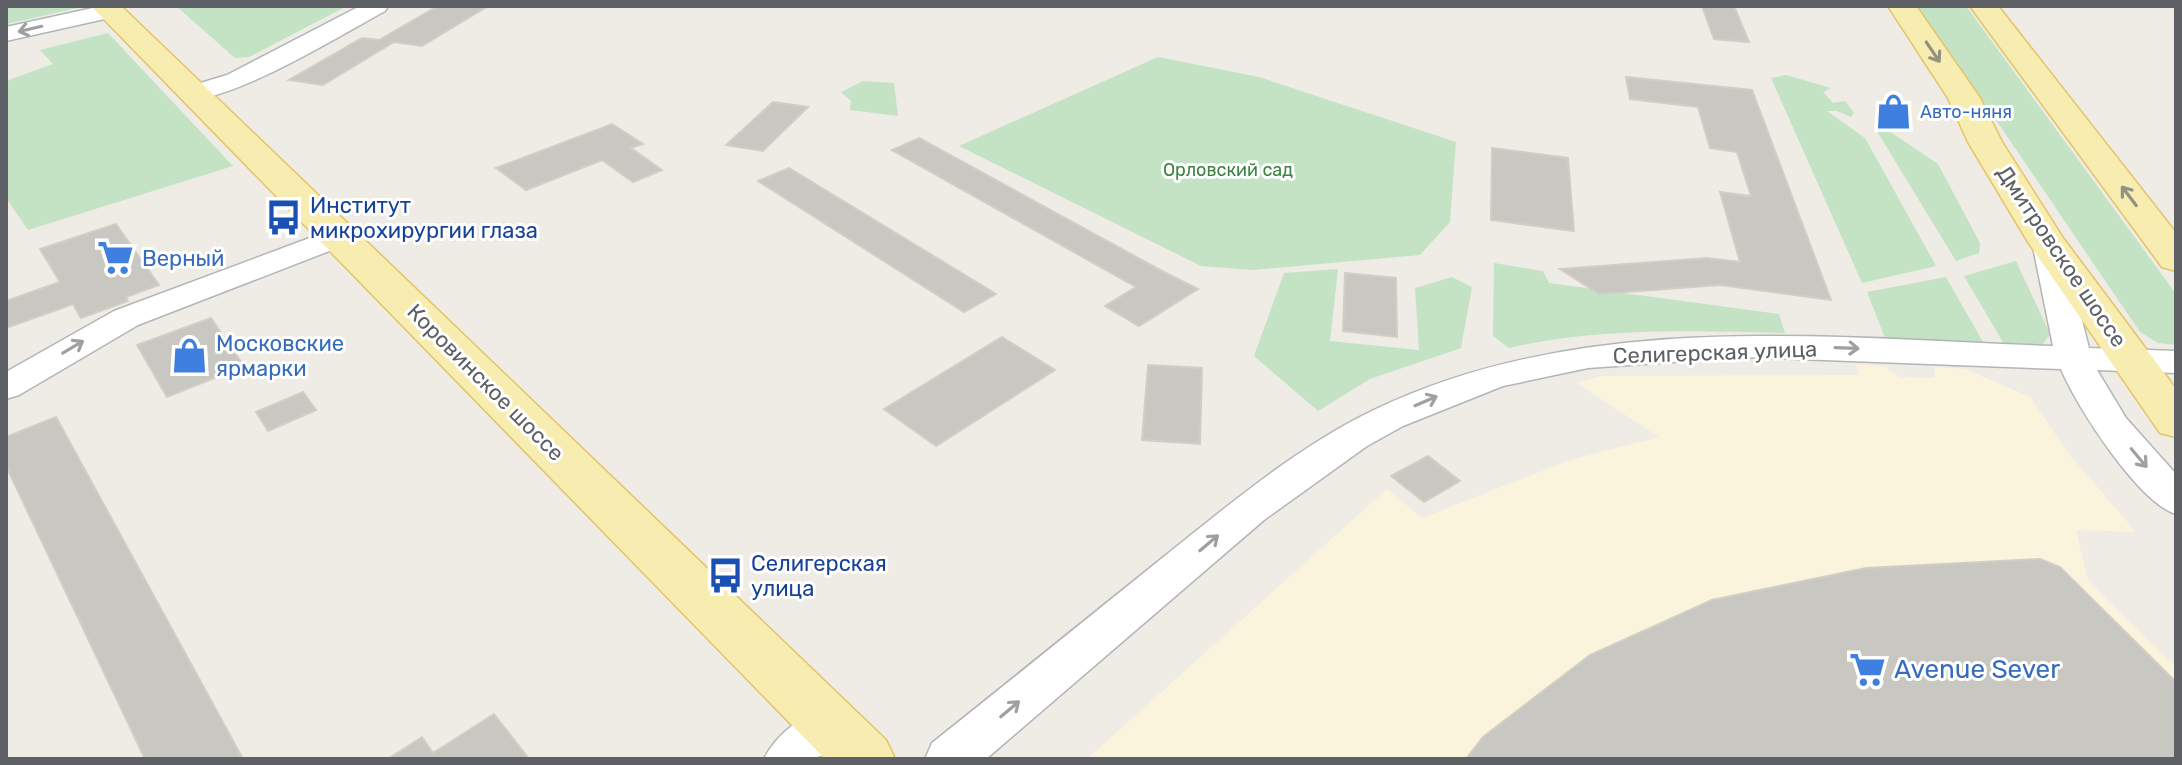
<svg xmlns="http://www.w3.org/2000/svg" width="2182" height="765" font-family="Rubik,sans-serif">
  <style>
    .commercial { fill: #fbf4dd }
    .green { fill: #c3e3c4 }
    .building { fill: #c9c7c2; stroke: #d2cec4; stroke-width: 2 }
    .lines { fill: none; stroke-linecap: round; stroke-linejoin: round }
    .minor-casing { stroke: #b2b5b8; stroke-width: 3 }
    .major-casing { stroke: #e5c366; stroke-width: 3 }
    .minor { fill: #fff; fill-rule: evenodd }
    .major { fill: #f8edb0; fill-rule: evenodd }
    .oneway { stroke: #9ea0a2 }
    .oneway2 { stroke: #93917f }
    .labels { text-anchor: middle; stroke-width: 6; stroke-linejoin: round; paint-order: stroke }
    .far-shop-label { font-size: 18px; fill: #366cbe; stroke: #fff; text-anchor: start }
    .far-park-label { font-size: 18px; fill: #3d8341; stroke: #fff }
    .transit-label { font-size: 22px; fill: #164399; stroke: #fff; text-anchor: start }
    .street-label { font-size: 22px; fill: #5d6064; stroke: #fff }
    .shop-label { font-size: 22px; fill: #366cbe; stroke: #fff; text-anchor: start }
    .near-shop-label { font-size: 26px; fill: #366cbe; stroke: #fff; text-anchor: start }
  </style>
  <rect width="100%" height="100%" fill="#eeece5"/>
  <!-- commercial -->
  <path class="commercial" d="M1856 364 1884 366 1900 377 1934 378 1935 367 1965 369 2030 397 2068 453 2136 532 2076 530 2088 581 2176 667V759H1087L1387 489 1422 518 1570 460 1659 437 1577 383 1602 376 1860 375Z"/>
  <!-- green -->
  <path class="green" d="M6 6H82V7L7 24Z
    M176 6H347L249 57 235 58Z
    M1914 6H1966L2176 294V345L2158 343 2140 332 1981 98Z
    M108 33 233 166 28 230 6 198V81L53 64 40 50Z
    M1158 57 1259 77 1456 142 1450 222 1420 255 1252 270 1201 266 959 146Z
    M1786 75 1831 88 1823 92 1833 103 1845 101 1854 113 1851 117 1837 111H1827L1865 138 1936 266 1862 283 1771 78Z
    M863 81 894 83 898 116 850 110 851 101 841 92Z
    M1883 127 1938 164 1980 243 1979 253 1956 261 1875 128Z
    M2016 261 2050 334 2043 344H2004L1964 276Z
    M1494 263 1543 271 1549 283 1779 314 1785 333C1692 331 1600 327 1509 348L1493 336Z
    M1338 269 1330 341 1419 350 1415 288 1452 277 1472 287 1461 348 1370 379 1318 411 1254 356 1284 273Z
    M1946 277 1983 342 1885 338 1867 292Z"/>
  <!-- building -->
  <path class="building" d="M438 6H488L422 46 394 42 323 85 289 80 362 38 379 40Z
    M1702 6H1734L1749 42 1714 39Z
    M1626 77 1752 90 1831 300 1720 285 1599 294 1560 269 1707 258 1740 262 1720 192 1751 196 1737 152 1710 148 1698 107 1630 99Z
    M773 102 808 107 763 151 726 145Z
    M612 124 643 144 631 148 662 170 633 182 602 160 526 190 496 168Z
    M919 138 1162 271 1198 289 1139 326 1105 306 1136 287 892 150Z
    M1492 148 1568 158 1574 231 1491 220Z
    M789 168 996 294 964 312 758 181Z
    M116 224 159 285 126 297 128 301 81 318 73 304 6 328V301L60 282 40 249Z
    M1345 273 1396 278 1397 337 1343 331Z
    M211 318 244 366 167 397 137 345Z
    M1002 337 1055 370 936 446 884 409Z
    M1148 365 1202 368 1200 444 1142 440Z
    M303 392 316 410 268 431 256 412Z
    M56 417 243 759H145L6 466V437Z
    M1428 456 1460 481 1424 502 1391 476Z
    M2040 559 2060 567 2176 682V759H1466L1483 737 1590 655 1712 600 1866 568Z
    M494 714 529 759H388L422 737 433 753Z"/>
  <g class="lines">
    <defs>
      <path id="minor" d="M102 6H118L121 11 118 16 6 41V27Z
        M360 6H388L385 11C346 32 223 108 184 98L180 93 184 88 227 75Z
        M339 227 350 229 354 236 350 243 138 325 19 395 6 399V372L114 311Z
        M2047 233 2058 235 2062 242 2089 348 2176 351V373L2097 370 2126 418 2176 474V514C2139 503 2076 406 2061 369L1742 357 1588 368 1503 386 1403 426 1367 446 1264 520 986 759H925L932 743C1010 681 1088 618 1166 555 1230 504 1301 444 1376 409 1587 309 1828 338 2053 346L2032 242 2036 235Z
        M831 704 848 710 855 725C834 765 806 759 764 759 776 734 805 713 831 704Z"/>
      <path id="major" d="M91 6H121L886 740 895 759H825Z
        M1888 6H1916L1980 98 2002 142 2063 238 2176 389V437L2160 433 2028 242 1968 142 1948 98Z
        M1970 6H1998L2176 233V271L2162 267Z"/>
    </defs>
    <!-- minor casing -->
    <use href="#minor" class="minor-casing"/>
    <!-- major casing -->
    <use href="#major" class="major-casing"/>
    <!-- minor -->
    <use href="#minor" class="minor"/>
    <!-- major -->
    <use href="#major" class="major"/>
  </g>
  <!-- one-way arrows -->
  <defs><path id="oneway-shaft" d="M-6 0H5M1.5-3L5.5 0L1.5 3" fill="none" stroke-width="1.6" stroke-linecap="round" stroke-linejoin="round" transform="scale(2)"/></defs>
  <g class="oneway">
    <use href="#oneway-shaft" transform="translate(30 29) rotate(167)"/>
    <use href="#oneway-shaft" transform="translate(73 347) rotate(-31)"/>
    <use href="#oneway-shaft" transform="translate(1847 348) rotate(2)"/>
    <use href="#oneway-shaft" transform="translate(1426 401) rotate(-23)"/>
    <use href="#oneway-shaft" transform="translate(2139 458) rotate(50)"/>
    <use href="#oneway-shaft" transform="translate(1209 543) rotate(-40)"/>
    <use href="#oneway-shaft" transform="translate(1010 709) rotate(-40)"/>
  </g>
  <g class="oneway2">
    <use href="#oneway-shaft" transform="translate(1933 52) rotate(56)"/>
    <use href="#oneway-shaft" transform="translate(2129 196) rotate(-127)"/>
  </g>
  <!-- icons -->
  <defs>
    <symbol id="shop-bare" viewBox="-9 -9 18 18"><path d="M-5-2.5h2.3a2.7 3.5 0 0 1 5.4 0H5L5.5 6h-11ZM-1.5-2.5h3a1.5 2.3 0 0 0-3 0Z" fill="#3f7fe0" stroke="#fff" stroke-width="2.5" paint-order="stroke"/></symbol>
    <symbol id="bus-bare" viewBox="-9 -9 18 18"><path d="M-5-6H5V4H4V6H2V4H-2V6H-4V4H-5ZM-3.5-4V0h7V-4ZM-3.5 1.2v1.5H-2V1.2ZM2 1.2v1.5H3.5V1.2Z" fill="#1a4fb4" stroke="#fff" stroke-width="2.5" paint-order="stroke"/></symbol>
    <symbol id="supermarket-bare" viewBox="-9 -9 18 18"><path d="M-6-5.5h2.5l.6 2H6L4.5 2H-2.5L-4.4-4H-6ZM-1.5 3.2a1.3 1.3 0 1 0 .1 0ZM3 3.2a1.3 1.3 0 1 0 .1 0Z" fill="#3f7fe0" stroke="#fff" stroke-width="2.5" paint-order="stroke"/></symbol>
  </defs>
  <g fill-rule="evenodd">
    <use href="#shop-bare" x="1868" y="86" width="51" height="51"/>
    <use href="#bus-bare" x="258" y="192" width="51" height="51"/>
    <use href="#supermarket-bare" x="90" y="232" width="51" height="51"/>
    <use href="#shop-bare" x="164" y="330" width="51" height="51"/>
    <use href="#bus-bare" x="700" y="550" width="51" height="51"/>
    <use href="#supermarket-bare" x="1842" y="644" width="51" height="51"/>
  </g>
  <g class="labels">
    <!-- far-shop labels -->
    <g class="far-shop-label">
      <text x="1920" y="118">Авто-няня</text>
    </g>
    <!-- far-park labels -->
    <g class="far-park-label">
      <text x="1228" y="176">Орловский сад</text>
    </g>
    <!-- transit labels -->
    <g class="transit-label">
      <text x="310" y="213">Институт<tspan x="310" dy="25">микрохирургии глаза</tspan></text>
      <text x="751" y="571">Селигерская<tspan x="751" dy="25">улица</tspan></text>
    </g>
    <!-- street labels -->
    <g class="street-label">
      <text transform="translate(2062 256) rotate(56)" y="8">Дмитровское шоссе</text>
      <text transform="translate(1715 352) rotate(-2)" y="8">Селигерская улица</text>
      <text transform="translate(486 382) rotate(45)" y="8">Коровинское шоссе</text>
    </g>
    <!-- shop labels -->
    <g class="shop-label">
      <text x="142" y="266">Верный</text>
      <text x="216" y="351">Московские<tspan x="216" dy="25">ярмарки</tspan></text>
    </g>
    <!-- near-shop labels -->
    <g class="near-shop-label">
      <text x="1894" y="678">Avenue Sever</text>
    </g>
  </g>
  <!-- border -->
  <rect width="2182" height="765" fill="none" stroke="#5d6064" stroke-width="16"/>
</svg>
